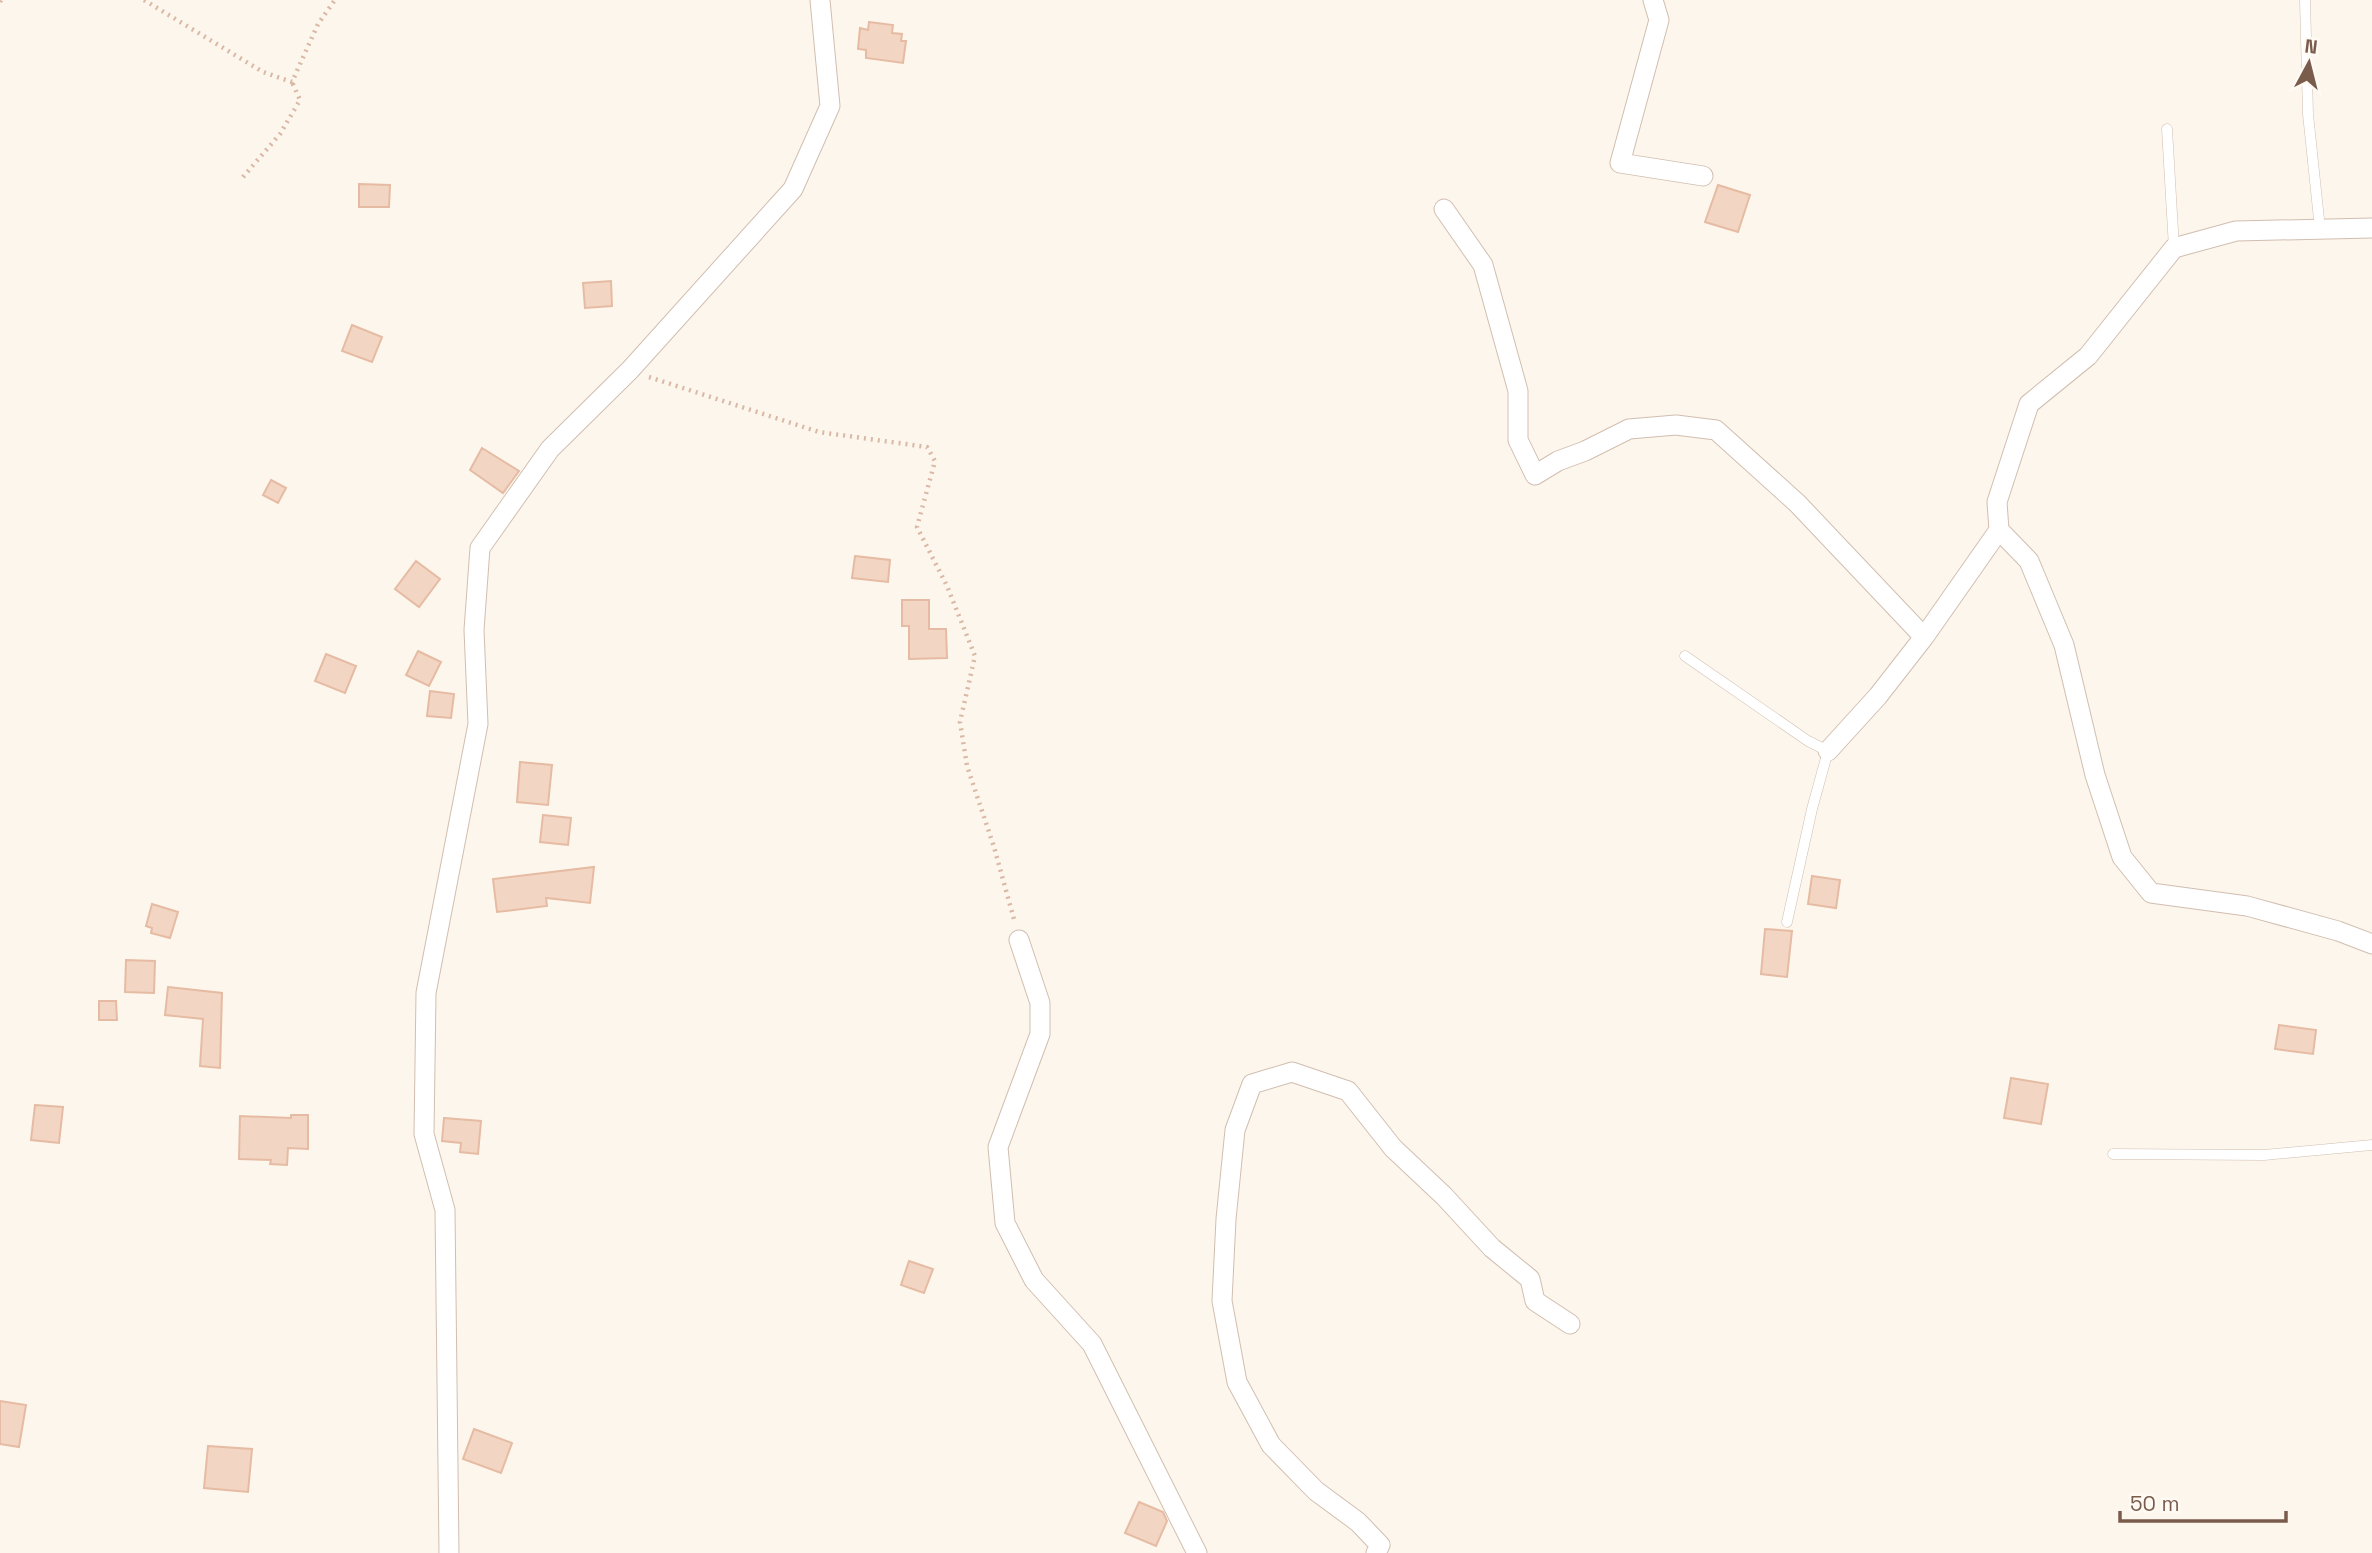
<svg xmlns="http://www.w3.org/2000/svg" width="2372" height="1553" font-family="'Space Grotesk',sans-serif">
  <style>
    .building { fill: #f3d5c3; stroke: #e6bba3; stroke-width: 2 }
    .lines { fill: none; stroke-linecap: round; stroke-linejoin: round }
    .lane-casing { stroke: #d1beb0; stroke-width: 11 }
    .street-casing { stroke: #d1beb0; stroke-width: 21 }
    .path { stroke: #d9b8a5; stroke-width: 4.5; stroke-dasharray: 2 5; stroke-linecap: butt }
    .lane { stroke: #fff; stroke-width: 10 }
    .street { stroke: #fff; stroke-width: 19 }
  </style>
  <rect width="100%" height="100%" fill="#fdf6ec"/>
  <!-- building -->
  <path class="building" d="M869 22 893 25 892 33 902 34 901 41H906L903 63 866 58V50L858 49 860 28 868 30Z
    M359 184 390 185 389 207H359Z
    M1718 185 1750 195 1738 232 1705 222Z
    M611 281 612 306 585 308 583 283Z
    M352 325 382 337 372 362 342 351Z
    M482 448 519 471 503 493 470 470Z
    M271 480 286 488 278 503 263 495Z
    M855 556 890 560 888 582 852 578Z
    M416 561 440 579 419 607 395 589Z
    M902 600H929V629H946L947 658 909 659V626H902Z
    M418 651 441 662 429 686 406 675Z
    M326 654 356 666 345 693 315 681Z
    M430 691 454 694 451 718 427 716Z
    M520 762 552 765 548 805 517 802Z
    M543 815 571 818 568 845 540 842Z
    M594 867 590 903 546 898 547 906 497 912 493 879Z
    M1812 876 1840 880 1836 908 1808 904Z
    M152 904 178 912 170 938 151 933 152 928 146 926Z
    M1765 929 1792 931 1787 977 1761 974Z
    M126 960 155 961 154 993 125 992Z
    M168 987 222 993 220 1068 200 1066 203 1019 165 1015Z
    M99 1001H116L117 1020H99Z
    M2279 1025 2316 1030 2313 1054 2275 1049Z
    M2011 1078 2048 1084 2041 1124 2004 1118Z
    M35 1105 63 1107 59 1143 31 1140Z
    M291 1115H308V1149L288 1148 287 1165 270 1164 271 1160 239 1159 240 1116 291 1118Z
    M444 1118 481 1121 478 1154 460 1152 461 1143 442 1141Z
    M909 1261 933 1269 924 1293 901 1285Z
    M0 1401 26 1405 19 1447 0 1444Z
    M474 1429 512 1443 501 1473 463 1459Z
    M208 1446 252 1449 248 1492 204 1488Z
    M1139 1502 1163 1512 1167 1521 1156 1546 1125 1533Z"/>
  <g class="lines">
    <defs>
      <path id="lane" d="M2305 0 2308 114 2320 229
        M2167 129 2174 248
        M1685 656 1808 741 1828 751 1812 809 1787 922
        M2113 1154 2264 1155 2372 1145"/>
      <path id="street" d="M1653 0 1659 20 1620 163 1703 176
        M1444 209 1483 265 1518 391V440L1535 475 1558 461 1585 451 1629 429 1676 425 1716 430 1797 503 1924 637
        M2372 228 2236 231 2174 248 2088 356 2029 404 1997 502 1999 530 2029 561 2064 645 2095 775 2122 857 2151 893 2247 906 2338 931 2372 944
        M1828 751 1878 696 1924 637 1999 530
        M1019 940 1040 1003V1034L998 1147 1005 1223 1034 1280 1092 1344 1197 1553
        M449 1553 445 1210 424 1134 426 993 478 724 474 630 480 548 550 449 630 370 793 189 830 106 820 0
        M1376 1553 1380 1545 1358 1522 1316 1491 1271 1445 1237 1382 1222 1301 1226 1219 1235 1130 1252 1084 1292 1072 1348 1091 1393 1148 1444 1196 1492 1248 1530 1279 1535 1301 1570 1324"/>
    </defs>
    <!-- lane casing -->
    <use href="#lane" class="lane-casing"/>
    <!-- street casing -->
    <use href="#street" class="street-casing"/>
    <!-- path -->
    <path class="path" d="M144 0 263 72 292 82 318 24 335 0
      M0 2 1 0
      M243 177 280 134 300 100 292 82
      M649 377 819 432 927 447 935 461 917 527 947 586 975 656 960 722 967 766 994 847 1015 923"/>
    <!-- lane -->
    <use href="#lane" class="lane"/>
    <!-- street -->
    <use href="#street" class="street"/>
  </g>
  <!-- north arrow -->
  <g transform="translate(2309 63) rotate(7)" stroke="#fffaf3" stroke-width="5" paint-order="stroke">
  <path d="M0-5L12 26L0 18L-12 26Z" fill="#7a5c4d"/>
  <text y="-10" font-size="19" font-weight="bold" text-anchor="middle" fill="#7a5c4d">N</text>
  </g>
  <!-- scale -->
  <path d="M2120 1511v10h166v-10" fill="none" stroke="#7a5c4d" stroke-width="3.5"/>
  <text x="2130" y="1511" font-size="21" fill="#7a5c4d" stroke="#fffaf3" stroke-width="5" paint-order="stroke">50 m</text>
</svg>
